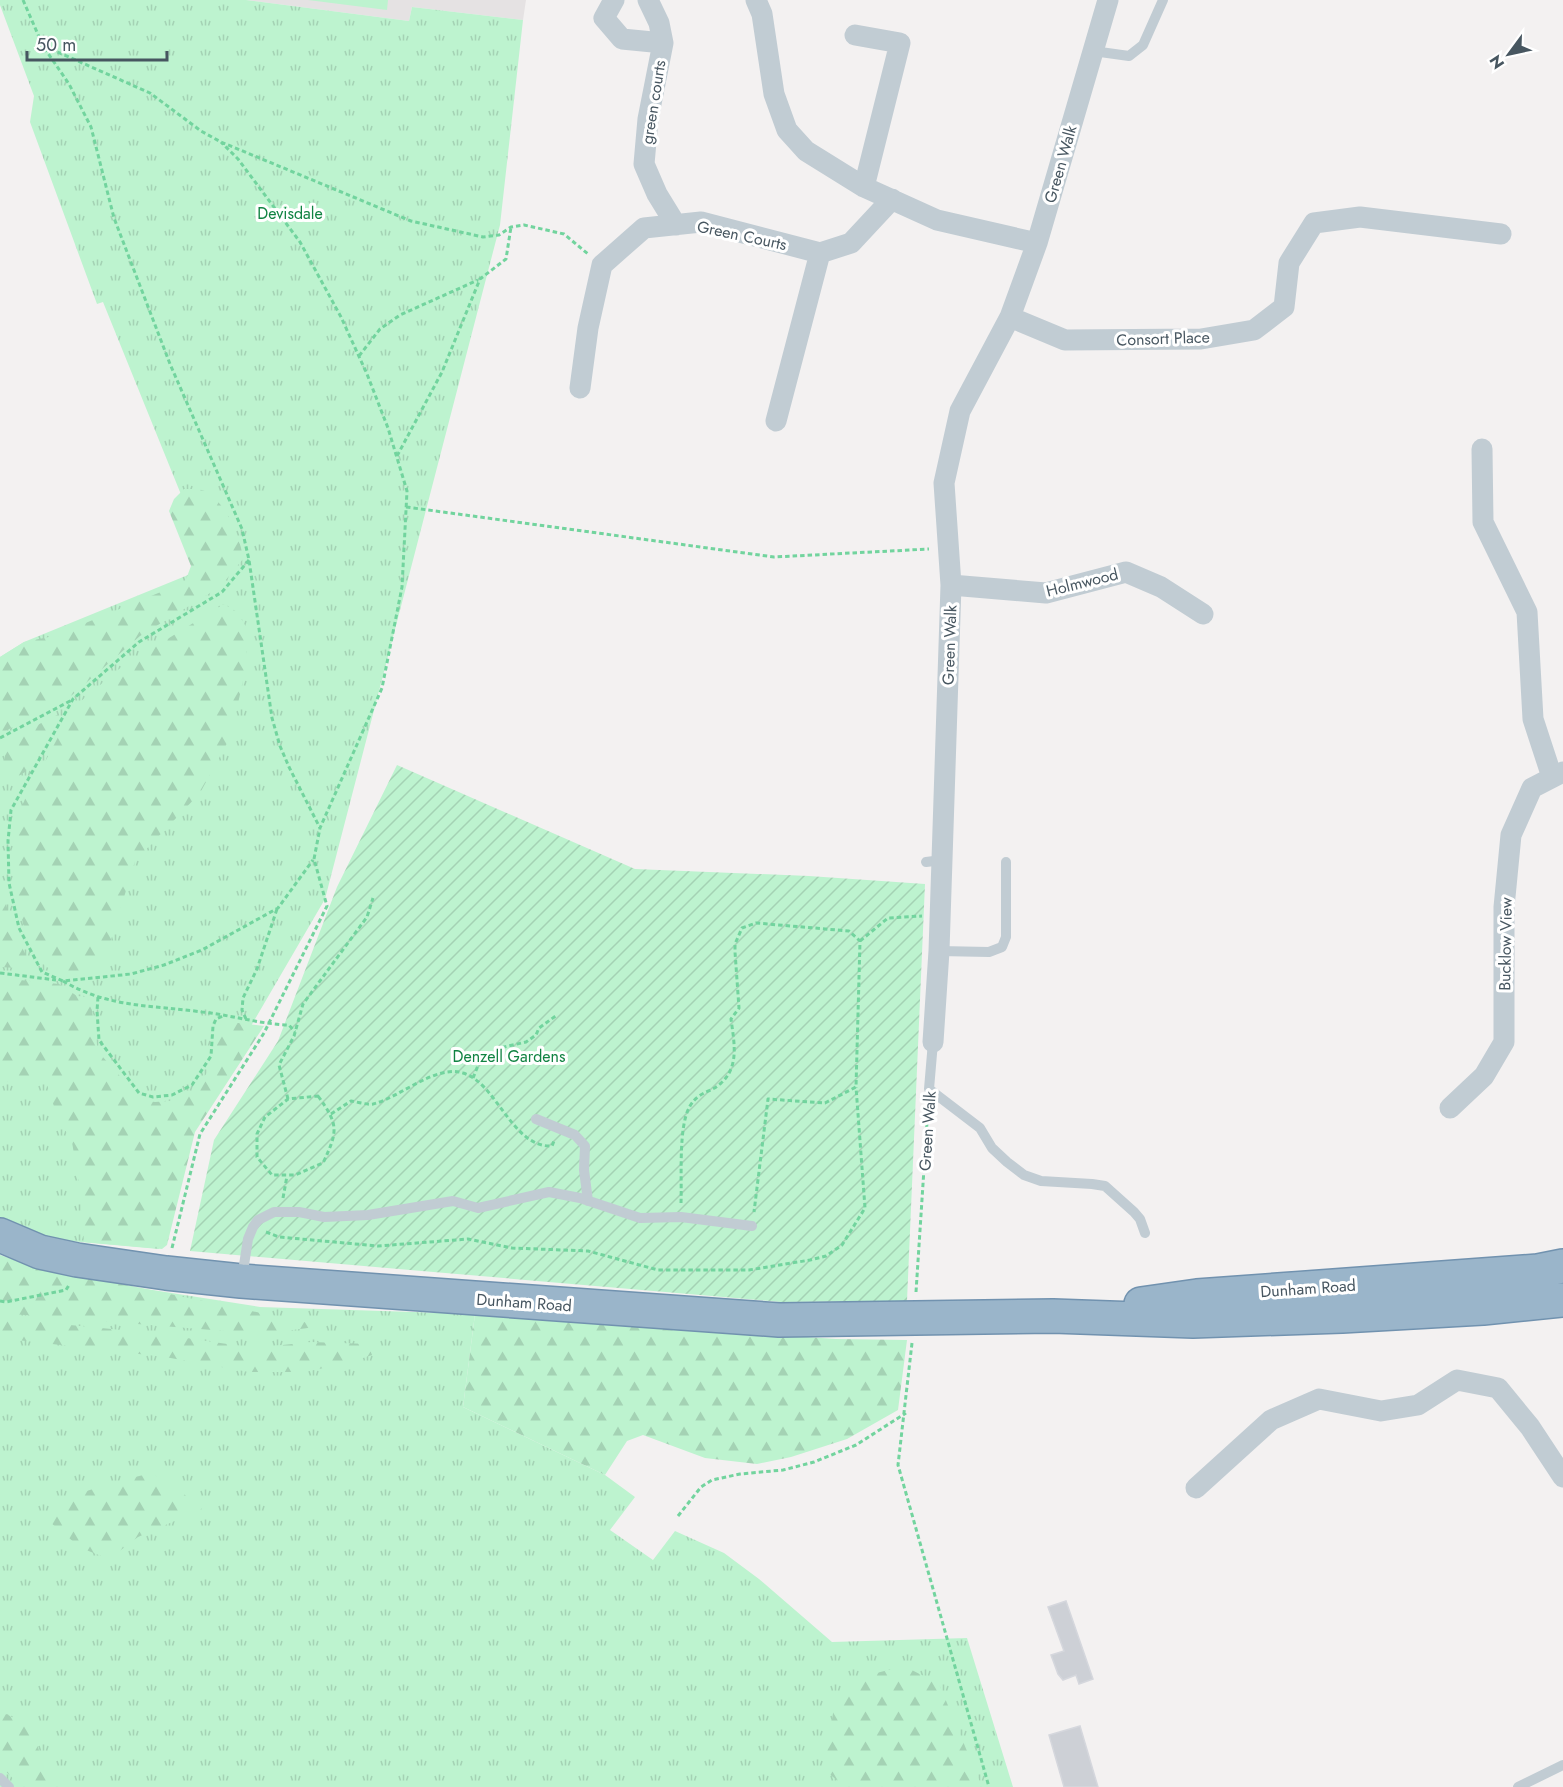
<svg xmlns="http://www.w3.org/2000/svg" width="1563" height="1787" font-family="Jost,sans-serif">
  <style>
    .education { fill: #e5e2e3 }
    .grass { fill: url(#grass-tufts) }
    .forest { fill: url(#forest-firs) }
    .garden { fill: url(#garden-furrows) }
    .pitch { fill: #bdf3cf }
    .building { fill: #cdd0d6; stroke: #d5d7dd; stroke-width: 1.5 }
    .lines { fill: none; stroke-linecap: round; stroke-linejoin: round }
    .trunk-casing { stroke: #7192af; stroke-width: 36 }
    .path { stroke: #72d49e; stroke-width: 3; stroke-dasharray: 4.5 3; stroke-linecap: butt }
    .service { stroke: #c1ccd3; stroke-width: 10 }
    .minor { stroke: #c1ccd3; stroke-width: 21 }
    .trunk { stroke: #9ab5ca; stroke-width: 33 }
    .labels { text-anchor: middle; stroke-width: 6; stroke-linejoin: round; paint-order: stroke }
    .street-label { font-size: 16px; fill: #475660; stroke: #fff }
    .park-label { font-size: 16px; fill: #108342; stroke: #fff }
  </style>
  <defs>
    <pattern id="grass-tufts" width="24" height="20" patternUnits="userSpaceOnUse" patternTransform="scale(1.5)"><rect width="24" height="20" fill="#bdf3cf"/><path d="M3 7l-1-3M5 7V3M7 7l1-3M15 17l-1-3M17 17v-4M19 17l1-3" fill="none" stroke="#a4d2b4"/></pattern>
    <pattern id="forest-firs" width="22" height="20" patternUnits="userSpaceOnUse" patternTransform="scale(1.5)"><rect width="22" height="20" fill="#bdf3cf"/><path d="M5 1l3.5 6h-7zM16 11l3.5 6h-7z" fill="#a4d2b4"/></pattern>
    <pattern id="garden-furrows" width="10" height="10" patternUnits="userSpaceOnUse" patternTransform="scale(1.5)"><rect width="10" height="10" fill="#bdf3cf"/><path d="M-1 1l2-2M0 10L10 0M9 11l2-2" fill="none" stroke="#a4d2b4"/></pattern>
  </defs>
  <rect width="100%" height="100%" fill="#f3f1f1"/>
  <!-- education -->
  <path class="education" d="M246 0H526L523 20 412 7 409 21Z"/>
  <!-- grass -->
  <path class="grass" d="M0 0H246L409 21 412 7 523 20 500 225 325 899 251 1026 186 1128 159 1249 36 1238 0 1224V657L24 642 210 566 103 302 97 304 30 122 34 96 0 5Z
    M0 1262 25 1270 260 1307 475 1314 463 1407 605 1475 635 1497 610 1530 653 1560 675 1531 724 1553 759 1579 832 1642 967 1638 1013 1787H0Z"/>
  <!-- forest -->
  <path class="forest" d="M184 489C192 489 200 488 207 492 226 504 241 538 243 559L220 587 140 636 72 695 0 734V657L24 642 54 636 185 582 191 566 169 511 174 499Z
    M224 604 237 612 245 625 247 647 245 671 231 736 200 793 135 861 107 953 93 971 63 976 45 966 23 924 15 885V845L18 813 74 707 119 669Z
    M59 714 25 772 16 778 5 763 4 746 10 739Z
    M0 893 5 900 12 928 33 969 0 967Z
    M0 978 59 984 77 996 90 997 97 1046 102 1056 141 1100 155 1102 169 1101 185 1097 199 1085 217 1057V1025L221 1021 264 1026 195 1132 167 1245 162 1249 84 1242 80 1190 72 1142 57 1116 45 1078 21 1077 0 1084Z
    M0 1255 26 1264 323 1326 262 1334 0 1313Z
    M475 1314 836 1339 907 1340 898 1410 847 1439 791 1457 757 1464 705 1458 643 1435 627 1441 605 1475 463 1407Z
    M18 1320 153 1333 254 1348 311 1342 369 1344 372 1355 351 1362 305 1372H249L165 1357 0 1338V1321Z
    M152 1473 185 1495 202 1509 138 1537 109 1559 81 1548 45 1518 68 1497 118 1481Z
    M904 1666 939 1684 982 1787H846L824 1770 834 1707 845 1681Z
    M0 1711 18 1720 29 1717 43 1764 71 1787H22L0 1766Z"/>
  <!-- garden -->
  <path class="garden" d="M397 765 635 869 809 876 925 884 907 1301 781 1302 190 1251 214 1140 278 1041 337 887Z"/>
  <!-- pitch -->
  <path class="pitch" d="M308 0H388L387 10Z"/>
  <!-- building -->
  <path class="building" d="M1066 1601 1093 1679 1079 1684 1076 1675 1063 1680 1058 1674 1051 1655 1064 1651 1048 1607Z
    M1080 1726 1098 1787H1064L1049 1735Z"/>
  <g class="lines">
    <defs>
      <path id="trunk" d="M0 1235 40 1252 77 1260 166 1273 241 1281 779 1320 1053 1316 1193 1321 1342 1316 1483 1308 1563 1300
        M1141 1304 1197 1296 1538 1271 1563 1266"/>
    </defs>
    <!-- trunk casing -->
    <use href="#trunk" class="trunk-casing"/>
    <!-- path -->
    <path class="path" d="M23 0 43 46 69 84 91 127 114 218 170 364 242 529 249 560 272 718 280 746 289 767 320 828
      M44 46 150 93 201 131 221 142 411 221 483 237 499 235 511 227 524 225 564 234 588 254
      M359 356 380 329 400 315 478 280
      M397 456 442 372 480 279 506 259 511 227
      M406 507 774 557 929 549
      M249 560 222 592 139 642 73 699 11 810 8 841 9 883 19 928 42 972 63 981 131 974 164 965 202 950 278 908 313 860
      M0 738 72 700
      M860 941 888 918 922 916
      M0 973 56 980
      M63 981C109 1008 151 1005 202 1012 231 1015 259 1024 289 1025L295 1032
      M98 997 97 1011 99 1040 139 1093 153 1097 172 1095 192 1085 211 1056 213 1026 216 1019 223 1016
      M246 1019 242 1010 243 998 257 969 277 909
      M473 1078 481 1058 504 1047 526 1042 536 1035 539 1028 557 1015
      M318 1096C339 1125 338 1131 323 1163L295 1175H272L257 1157V1134L265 1117 288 1099Z
      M288 1099 279 1065 294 1036 303 1004 367 917 373 898
      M331 1114 351 1101C358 1102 367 1105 373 1104 399 1098 436 1064 463 1073 497 1083 512 1148 552 1146L554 1141
      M283 1198 287 1176
      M681 1203C682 1178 678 1126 690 1106 699 1091 710 1093 720 1084 740 1067 734 1042 731 1019L739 1008 735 952V944L742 928 756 923 849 931 860 941 856 1087 825 1103 768 1099 754 1212
      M266 1232 279 1237 378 1246 468 1239 512 1248 588 1251 658 1270H749L810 1260 826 1256 842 1245 865 1208 856 1087
      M172 1248 200 1134 264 1033 327 906 314 859 320 828 382 688 402 587 407 491 388 428 367 374 341 317 300 242 238 159 221 142
      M916 1292 928 1107
      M0 1301 6 1302 66 1290 69 1285
      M912 1343 898 1465 989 1787
      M678 1516 701 1487 712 1480 740 1474 783 1470 814 1462 856 1445 906 1413"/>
    <!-- service -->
    <path class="service" d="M1093 51 1129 56 1143 45 1163 0
      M926 862 942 860
      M939 951 989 952 1002 947 1006 937V862
      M933 1042 929 1089 980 1128 992 1148 1007 1162 1024 1175 1041 1181 1092 1184 1105 1186 1134 1212 1140 1219 1145 1233
      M536 1119 575 1135 585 1146 584 1170 588 1201
      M242 1278 248 1239 253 1227 258 1220 274 1212H299L324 1217 368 1215 453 1201 478 1208 549 1192 580 1198 640 1218 681 1217 752 1226
      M0 1778 9 1787
      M1518 1787 1563 1765"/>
    <!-- minor -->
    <path class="minor" d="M614 0 604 18 622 39 663 43
      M648 0 659 23 663 43 648 119 644 164 657 194 676 225
      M756 0 762 14 774 94 787 130 806 151 864 187 937 220 1037 243
      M855 35 900 43 864 187
      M1010 317 1065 340 1201 339 1254 330 1284 307 1289 263 1314 223 1360 217 1501 234
      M580 388 588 328 602 265 644 228 701 222 820 253 851 243 892 199
      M776 421 820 253
      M1482 449 1483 522 1527 612 1533 719 1552 777
      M951 585 1046 593 1126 572 1161 587 1203 614
      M933 1042 939 951 951 585 944 483 960 411 1010 317 1037 243 1108 0
      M1450 1108 1484 1076 1504 1042V907L1511 835 1532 788 1563 772
      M1196 1488 1271 1420 1319 1399 1381 1411 1418 1405 1457 1380 1498 1388 1530 1427 1563 1477"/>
    <!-- trunk -->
    <use href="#trunk" class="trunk"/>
  </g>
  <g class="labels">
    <!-- street labels -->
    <g class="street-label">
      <text transform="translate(653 102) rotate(-81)" y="6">green courts</text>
      <text transform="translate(1060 164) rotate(-74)" y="6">Green Walk</text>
      <text transform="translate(742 235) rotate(12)" y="6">Green Courts</text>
      <text transform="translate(1163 338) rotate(-2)" y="6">Consort Place</text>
      <text transform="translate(1082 582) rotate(-14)" y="6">Holmwood</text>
      <text transform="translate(949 645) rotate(-88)" y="6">Green Walk</text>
      <text transform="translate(1505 944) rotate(-89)" y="6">Bucklow View</text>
      <text transform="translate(927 1131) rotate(-86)" y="6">Green Walk</text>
      <text transform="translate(1308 1288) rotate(-4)" y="6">Dunham Road</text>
      <text transform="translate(524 1302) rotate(4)" y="6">Dunham Road</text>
    </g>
    <!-- park labels -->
    <g class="park-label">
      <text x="290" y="219">Devisdale</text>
      <text x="509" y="1062">Denzell Gardens</text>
    </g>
  </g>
  <!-- north arrow -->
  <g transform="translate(1509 54) rotate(237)" stroke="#ffffff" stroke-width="4.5" paint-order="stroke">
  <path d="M0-4.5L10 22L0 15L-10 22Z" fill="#475660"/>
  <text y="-9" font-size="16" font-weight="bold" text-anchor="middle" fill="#475660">N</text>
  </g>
  <!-- scale -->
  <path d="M27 51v9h140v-9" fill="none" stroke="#475660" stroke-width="3"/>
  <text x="36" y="51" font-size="18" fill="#475660" stroke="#ffffff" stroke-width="4.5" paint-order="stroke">50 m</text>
</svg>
